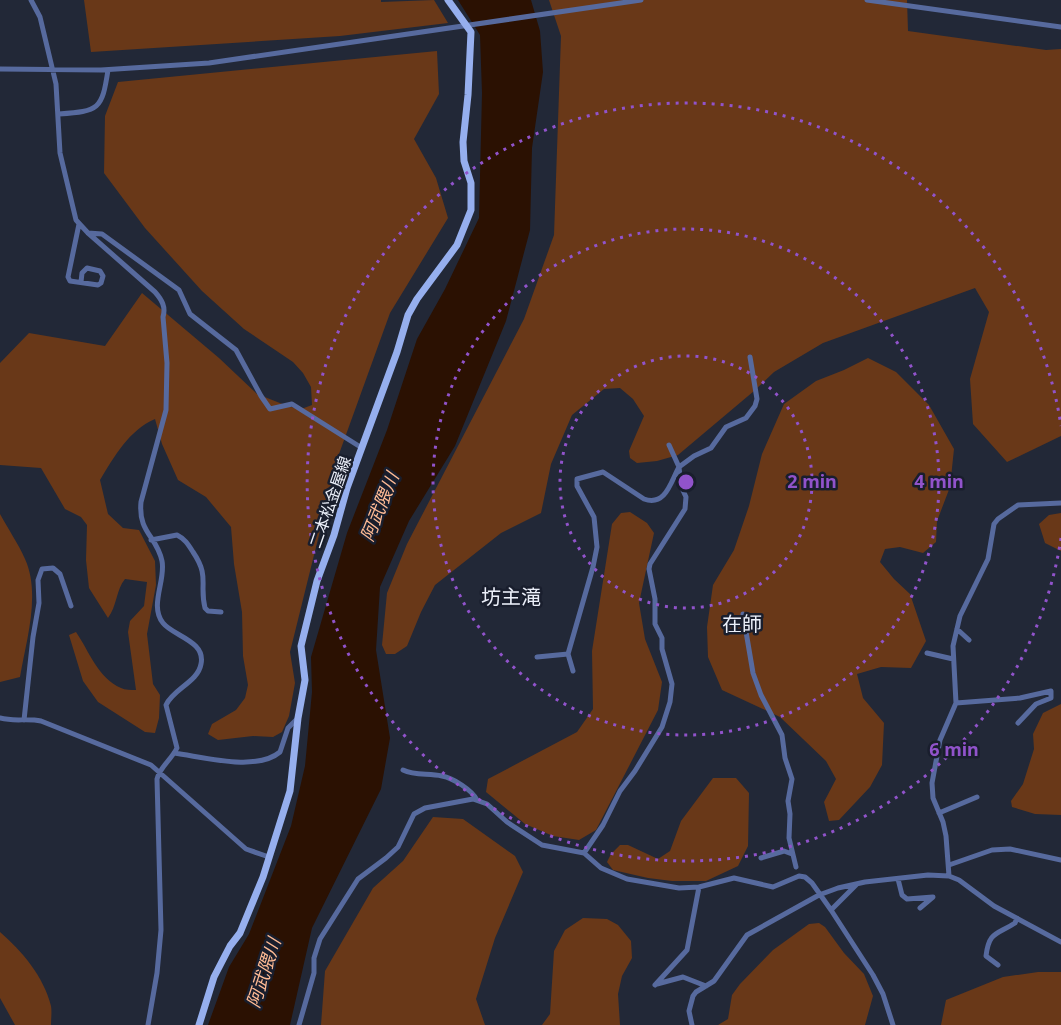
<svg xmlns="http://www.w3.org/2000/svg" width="1061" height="1025" font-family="'Noto Sans','Noto Sans JP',sans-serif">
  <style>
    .green { fill: #693818 }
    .water { fill: #2b1102 }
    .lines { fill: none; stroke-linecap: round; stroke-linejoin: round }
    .minor { stroke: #576a9e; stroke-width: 5 }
    .major { stroke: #96afee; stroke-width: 7 }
    .ring { fill: none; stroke: #9153cb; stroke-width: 3; stroke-dasharray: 3 6 }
    .labels { text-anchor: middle; stroke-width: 5; stroke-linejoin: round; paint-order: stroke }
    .street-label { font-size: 16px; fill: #ebeff9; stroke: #191e2d }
    .water-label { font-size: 18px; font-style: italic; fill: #ffbb94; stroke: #191e2d }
    .quarter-label { font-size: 20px; fill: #ebeff9; stroke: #191e2d }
    .centre { fill: #9153cb; stroke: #191e2d; stroke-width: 3 }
    .ring-label { font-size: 18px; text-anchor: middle; font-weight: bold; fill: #9153cb; stroke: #191e2d; stroke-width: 5; stroke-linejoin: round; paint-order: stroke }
  </style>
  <rect width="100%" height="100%" fill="#222837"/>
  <!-- green -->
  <path class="green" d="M84 0H381V2L434 0 448 23 340 36 91 52Z
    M549 0H907L908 31 1046 50 1061 49V436L1007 462 973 424 970 379 989 312 975 288 823 343 774 372 754 391 678 455 657 461 637 463 630 458 629 451 644 416 633 399 620 388 604 389 572 415 551 464 541 513 501 533 435 585 421 612 407 646 395 654H386L382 645 387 593 407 544 524 319 554 235 561 36Z
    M437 51 439 94 414 139 436 178 448 218 390 313 339 454 290 652 295 683 289 716 282 732 273 737 253 736 218 740 208 734 212 724 236 710 245 698 248 685 243 656 242 612 234 564 231 527 206 497 178 480 162 444 155 419C129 430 114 457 100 480L108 514 123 528 139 530 155 561 156 585 147 634 153 684 160 695 159 718 155 733 145 732 98 702 83 681 69 635 76 632C89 651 98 678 121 688 125 690 131 690 136 690L128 632 130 621 144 606 147 582 125 579C116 590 117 606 108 618L89 588 86 560 87 525 81 517 65 509 41 468 0 465V363L29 333 105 346 142 293 219 358 257 394 290 407 304 408 312 405 311 387 303 373 293 362 244 329 202 291 145 228 104 173 105 116 118 82Z
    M868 358 896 372 929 405 954 449 950 487 937 521 936 542 923 553 900 547 885 549 880 562 894 579 910 594 926 641 911 668 881 667 857 674 863 698 884 723 882 765 870 787 839 820 829 821 824 802 836 779 826 761 780 717 722 690 708 657 707 627 713 585 734 550 749 506 762 454 784 404 816 381 844 370Z
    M630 512 647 523 654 533 639 603 645 639 662 682 658 710 596 830 579 840 553 836 525 824 486 792 488 779 577 732 593 709 592 651 612 524 621 513Z
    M1061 513V551L1045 543 1039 524 1049 515Z
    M0 514C8 529 18 543 25 559 41 594 26 641 20 677L0 682Z
    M1061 704V815L1035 814 1012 807 1011 801 1023 784 1034 749 1033 734 1043 713Z
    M713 778H736L749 793 748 846 738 866 706 881H672L648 878 613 870 607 862 611 854 620 845H628L658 859 670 851 681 821Z
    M433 817 463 819 515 856 523 872 495 938 476 999 485 1025H321L325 971 373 888 403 861Z
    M583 918 607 919 618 925 631 941 632 958 622 976 618 994 620 1025H542L550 1014 554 951 565 930Z
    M819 923 825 927 844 953 864 974 873 996 865 1025H718L728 1019 732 995 740 984 773 950 809 924Z
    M0 932C22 951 44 977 51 1006 52 1012 51 1019 51 1025H15L0 998Z
    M1038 972H1061V1025H941L946 1000 1003 977Z"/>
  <!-- water -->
  <path class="water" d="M458 0H531L540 31 543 72 532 148 530 230 506 321 455 446 409 521 380 587 376 650 390 738 381 789 312 928 290 1025H208L229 967 249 934 291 826 305 766 312 692 311 657 347 533 387 430 417 339 445 289 479 218 482 93 480 35Z"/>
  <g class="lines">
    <!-- minor -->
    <path class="minor" d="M31 0 40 17 56 84 60 153 76 220 88 233 155 292C162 300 166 307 163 317L167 363 166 410 141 502C138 533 157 536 162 561 166 580 149 606 163 623 173 636 206 641 201 664 198 682 173 689 166 705L177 748C171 760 160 767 157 779L161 930 157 973 148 1025
      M867 0 1061 27
      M0 69 101 70 209 63 641 0
      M59 114C99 111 102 110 108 70
      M79 224 68 277 70 281 98 285 101 283 103 276 100 271 87 268 82 273 81 282
      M88 233 102 234 179 290 190 314 236 350 261 396 270 409 292 404 362 448
      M151 540 177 535C185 539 188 544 193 552 210 577 199 584 205 608L208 611 221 612
      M743 614 753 673 761 695 782 735 785 758 792 779 788 801 790 814 789 838 796 867
      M957 629 969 640
      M927 653 953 659
      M537 657 568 654
      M573 671 568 654 593 567 597 547 594 517 577 486V479L603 472 644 499C666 507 671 481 679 467L669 445
      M956 703 1020 698 1051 691V698L1036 704 1018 723
      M0 718C14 722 27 718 41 721L151 765 246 849 269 857
      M24 720 33 637 39 603 38 580 42 569 53 568 60 574 71 606
      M174 753C204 757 256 772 280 752L288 728 298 718
      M403 770C415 776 428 773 442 776 453 778 472 790 477 800
      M939 813 977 797
      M584 853 603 825 620 791 635 771 662 727 670 702 672 684 662 649V638L655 624V599L649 569 650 564 685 509 686 497 681 486 679 467 694 456 711 448 726 427 746 418 755 406 757 399 750 357
      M761 858 784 851 792 854
      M949 865 992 850 1010 849 1061 860
      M949 876 946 836 943 822 933 798 932 783 940 740 956 703 953 646 960 616 988 559 994 524 998 519 1018 505 1061 503
      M898 879 902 895 907 899 933 897 920 908
      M831 910 856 885
      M998 965 986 956C989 931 997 935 1015 923L1017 918
      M657 984 683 977 706 986
      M655 985 687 950 699 887
      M299 1025 314 973V958L320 939 358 879 386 858 398 847 414 814 425 808 473 799 487 804 507 822 542 845 584 853 601 868 627 879 679 888 699 887 734 878 773 887 799 876 805 877 812 883 831 910 873 975 883 994 893 1025
      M692 1025 689 1011 693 996 696 992 714 981 747 935 819 895 838 888 865 882 928 875 949 876 959 880 994 906 1061 942"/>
    <!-- major -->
    <path class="major" d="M199 1025 214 977 230 946 240 933 263 877 290 791 298 718 305 680 301 646 317 581 334 535 347 488 397 352 408 315 417 299 457 245 471 210V183L464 161 463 142 468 95 471 32 448 0"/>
  </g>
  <!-- distance rings -->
  <g class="ring">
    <circle cx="686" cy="482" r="126"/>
    <circle cx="686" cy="482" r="253"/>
    <path d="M1061 538A379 379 0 1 1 1061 426"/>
  </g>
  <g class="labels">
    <!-- street labels -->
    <g class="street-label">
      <text transform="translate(330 502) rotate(-71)" y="6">二本松金屋線</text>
    </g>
    <!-- water labels -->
    <g class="water-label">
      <text transform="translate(380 507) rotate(-68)" y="6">阿武隈川</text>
      <text transform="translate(264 973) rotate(-72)" y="6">阿武隈川</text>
    </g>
    <!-- quarter labels -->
    <g class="quarter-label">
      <text x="511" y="604">坊主滝</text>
      <text x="742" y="631">在師</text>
    </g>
  </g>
  <circle cx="686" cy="482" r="9" class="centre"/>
  <g class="ring-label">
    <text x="812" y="488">2 min</text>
    <text x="939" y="488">4 min</text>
    <text x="954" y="756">6 min</text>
  </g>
</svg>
